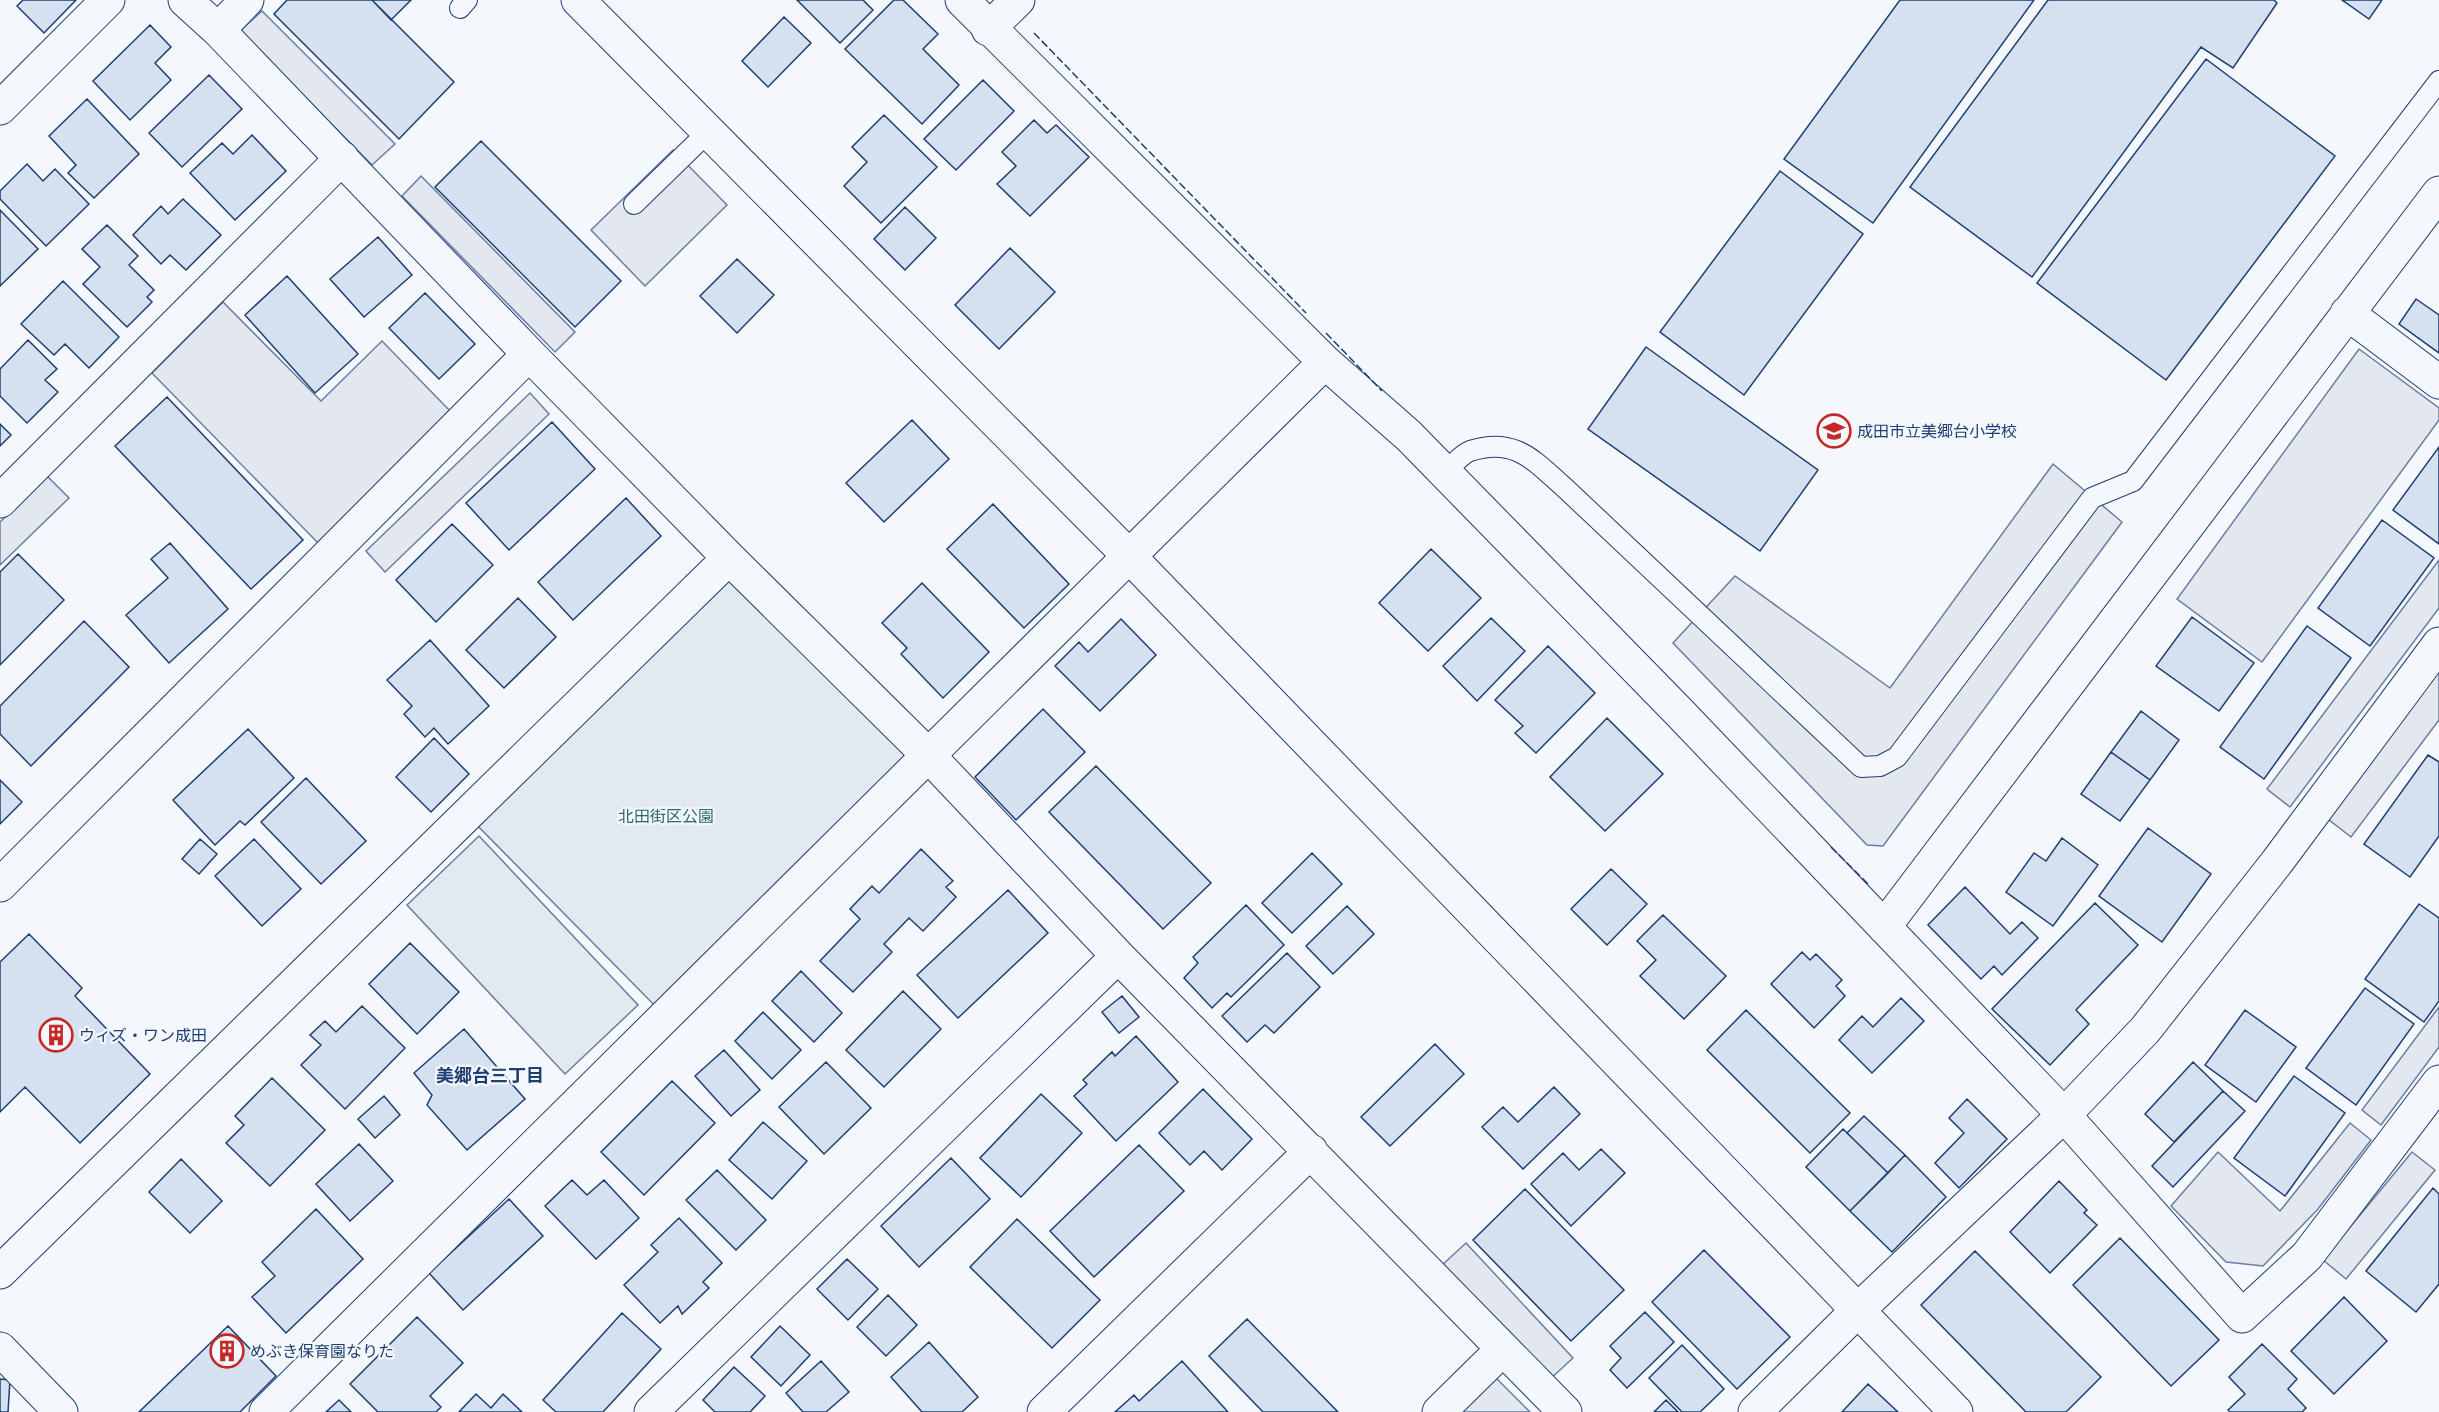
<svg xmlns="http://www.w3.org/2000/svg" width="2439" height="1412" font-family="'Fira Sans Condensed','Noto Sans JP',sans-serif">
  <style>
    .green { fill: #e3e9f0; stroke: #687fa3; stroke-width: 1.5 }
    .parking { fill: #e3e8f0; stroke: #687fa3; stroke-width: 1.5 }
    .building { fill: #d5e0f0; stroke: #1d3f73; stroke-width: 1.5 }
    .lines { fill: none; stroke-linecap: round; stroke-linejoin: round }
    .lane-casing { stroke: #1d3f73; stroke-width: 22 }
    .street-casing { stroke: #1d3f73; stroke-width: 35 }
    .secondary-casing { stroke: #1d3f73; stroke-width: 35 }
    .lane { stroke: #f4f7fb; stroke-width: 20 }
    .street { stroke: #f4f7fb; stroke-width: 33 }
    .secondary { stroke: #f4f7fb; stroke-width: 33 }
    .fence { stroke: #1d3f73; stroke-width: 1.5; stroke-dasharray: 8 3; stroke-linecap: butt }
    .labels { text-anchor: middle; stroke-width: 4.5; stroke-linejoin: round; paint-order: stroke }
    .poi-label { font-size: 16px; fill: #1d3f73; stroke: #f4f7fb; text-anchor: start }
    .park-label { font-size: 16px; fill: #2c6c60; stroke: #f4f7fb }
    .neighbourhood-label { font-size: 18px; font-weight: bold; fill: #1d3f73; stroke: #f4f7fb }
  </style>
  <rect width="100%" height="100%" fill="#f4f7fb"/>
  <!-- green -->
  <path class="green" d="M725 561 928 755 665 1016 466 814Z
    M479 836 638 1005 565 1074 407 905Z"/>
  <!-- parking -->
  <path class="parking" d="M262 11 395 144 372 165 240 31Z
    M673 150 727 205 645 286 591 230Z
    M421 176 575 332 555 352 402 196Z
    M223 302 321 401 382 341 452 413 319 544 152 373Z
    M2359 349 2439 408V420L2262 662 2177 599Z
    M530 393 549 414 385 572 366 551Z
    M2053 464 2122 522 1883 846 1867 845 1673 643 1735 576 1890 688Z
    M47 476 69 498 0 565V522Z
    M2439 560V608L2290 807 2267 789Z
    M2439 671V720L2351 837 2328 819Z
    M2439 1007V1047L2381 1125 2362 1110Z
    M2350 1123 2371 1140 2318 1209 2263 1266 2226 1262 2171 1206 2218 1152 2280 1211Z
    M2412 1152 2435 1170 2346 1279 2323 1260Z
    M1466 1243 1573 1358 1548 1381 1440 1267Z
    M1496 1378 1530 1412H1462Z"/>
  <!-- building -->
  <path class="building" d="M23 0H76L44 33 17 6Z
    M287 0H372L454 82 399 139 274 14Z
    M372 0H411L391 20Z
    M797 0H863L873 10 840 43Z
    M894 0H903L938 34 923 49 959 85 922 124 845 49Z
    M1900 0H2034L1873 223 1784 159Z
    M2048 0H2274L2277 3 2233 68 2201 47 2032 277 1910 187Z
    M2342 0H2382L2369 19Z
    M784 17 811 43 768 87 742 61Z
    M150 25 171 47 155 63 171 80 130 120 93 81Z
    M2206 59 2335 156 2166 380 2037 283Z
    M209 75 242 109 182 167 149 133Z
    M983 80 1014 111 956 170 924 139Z
    M87 99 139 154 94 198 68 173 76 165 49 136Z
    M884 115 937 167 881 223 844 186 867 162 852 147Z
    M1034 120 1047 133 1056 125 1089 157 1030 216 997 184 1016 166 1002 152Z
    M252 135 286 171 235 220 190 173 222 143 233 154Z
    M481 141 621 281 575 327 435 187Z
    M27 164 43 181 55 169 89 204 46 246 0 199V191Z
    M1780 171 1863 234 1744 395 1660 332Z
    M183 199 221 235 186 270 170 255 161 264 133 235 161 206 168 214Z
    M905 207 936 238 905 270 874 239Z
    M0 210 38 249 0 286Z
    M107 225 138 256 129 265 154 290 147 297 152 302 127 327 83 284 100 267 82 249Z
    M378 237 412 275 364 317 330 279Z
    M1010 248 1055 292 999 349 955 305Z
    M737 259 774 295 737 333 700 296Z
    M287 276 358 354 315 393 245 315Z
    M63 281 119 337 89 368 65 344 54 355 21 324Z
    M425 293 475 344 439 379 389 328Z
    M2416 299 2439 315V353L2399 324Z
    M28 340 57 369 45 380 58 392 27 423 0 396V369Z
    M1646 347 1818 470 1760 551 1588 429Z
    M167 397 303 540 251 589 115 446Z
    M912 420 949 459 884 522 846 483Z
    M552 422 595 469 509 550 466 503Z
    M0 424 11 435 0 446Z
    M2439 447V544L2393 510Z
    M626 498 661 536 573 620 538 582Z
    M993 504 1069 584 1024 628 947 549Z
    M2382 520 2434 558 2370 646 2318 608Z
    M452 524 493 565 436 622 396 580Z
    M170 543 228 609 169 663 126 615 168 578 151 559Z
    M1431 549 1481 598 1428 651 1379 603Z
    M18 554 64 600 0 665V572Z
    M922 583 989 652 943 698 901 654 907 648 882 623Z
    M518 598 556 637 504 688 466 650Z
    M2192 617 2254 663 2219 711 2156 666Z
    M1491 618 1525 651 1477 701 1443 666Z
    M1121 619 1156 655 1100 711 1055 666 1079 642 1088 652Z
    M84 621 129 667 31 766 0 734V706Z
    M2307 626 2351 658 2264 779 2220 747Z
    M430 640 489 706 448 744 434 728 425 737 404 714 412 706 387 680Z
    M1548 646 1595 693 1536 753 1515 733 1523 726 1495 700Z
    M1043 709 1085 752 1016 820 975 777Z
    M2141 711 2179 740 2150 780 2111 752Z
    M1607 718 1663 774 1605 831 1550 777Z
    M248 729 294 778 245 825 240 821 215 845 173 800Z
    M434 738 469 774 431 812 396 777Z
    M2111 752 2150 780 2120 821 2081 794Z
    M2428 755 2439 762V836L2410 877 2364 844Z
    M1096 766 1211 883 1163 929 1049 812Z
    M306 778 366 841 321 884 261 822Z
    M0 780 22 802 0 824Z
    M2148 828 2211 874 2162 942 2099 896Z
    M2062 838 2098 865 2053 926 2006 892 2034 853 2046 861Z
    M200 839 217 854 199 874 182 859Z
    M254 839 301 889 262 926 215 876Z
    M921 849 953 881 946 887 956 897 923 931 909 918 884 944 892 952 853 992 820 961 860 919 850 909 872 886 879 893Z
    M1312 853 1342 884 1292 933 1262 903Z
    M1611 869 1647 904 1607 945 1571 909Z
    M1965 887 2010 934 2022 922 2038 938 2002 975 1994 966 1981 979 1928 925Z
    M1008 890 1048 933 958 1018 917 975Z
    M2095 903 2138 945 2076 1010 2089 1024 2050 1065 1992 1009Z
    M2419 904 2439 918V1001L2424 1022 2365 979Z
    M1246 905 1284 945 1231 997 1227 993 1212 1008 1184 978 1198 963 1193 957Z
    M1347 906 1374 934 1333 974 1306 946Z
    M1663 915 1726 976 1684 1019 1640 976 1656 960 1637 941Z
    M29 934 82 988 75 996 150 1074 80 1143 25 1087 0 1112V962Z
    M410 943 459 992 417 1034 369 984Z
    M1802 952 1810 960 1816 954 1842 980 1836 986 1845 996 1814 1028 1771 984Z
    M1287 953 1320 987 1274 1033 1265 1025 1247 1042 1222 1016Z
    M801 971 842 1013 814 1042 772 1001Z
    M2365 988 2414 1024 2356 1105 2306 1068Z
    M903 991 941 1029 884 1087 846 1050Z
    M1122 996 1139 1017 1119 1033 1102 1012Z
    M1901 998 1924 1021 1872 1073 1839 1040 1862 1016 1873 1027Z
    M362 1006 405 1048 345 1109 301 1065 321 1045 310 1035 325 1021 336 1032Z
    M1746 1010 1850 1113 1810 1153 1707 1050Z
    M2245 1010 2296 1047 2256 1102 2205 1065Z
    M763 1012 801 1050 772 1079 735 1041Z
    M464 1029 525 1099 467 1150 427 1105 432 1095 414 1073Z
    M1136 1036 1178 1082 1116 1141 1074 1096 1087 1084 1083 1080 1112 1052 1115 1056Z
    M1435 1044 1464 1074 1390 1146 1361 1117Z
    M724 1050 760 1090 731 1116 695 1076Z
    M826 1062 871 1108 824 1154 779 1107Z
    M2193 1062 2223 1091 2174 1142 2145 1114Z
    M2294 1076 2345 1113 2285 1196 2234 1158Z
    M272 1078 325 1130 270 1186 226 1143 244 1125 235 1116Z
    M672 1081 715 1123 644 1195 601 1152Z
    M1554 1087 1580 1114 1523 1169 1482 1127 1503 1107 1518 1122Z
    M1203 1089 1252 1139 1222 1170 1204 1151 1190 1165 1159 1133Z
    M2223 1091 2245 1111 2173 1187 2152 1166Z
    M1041 1094 1082 1133 1021 1197 980 1158Z
    M384 1096 400 1115 375 1138 358 1119Z
    M1967 1099 2007 1139 1959 1188 1935 1163 1964 1133 1949 1118Z
    M1864 1116 1905 1155 1888 1173 1847 1133Z
    M763 1122 807 1161 772 1199 729 1160Z
    M1843 1129 1888 1173 1850 1211 1806 1167Z
    M359 1144 393 1181 350 1221 316 1184Z
    M1139 1145 1184 1191 1094 1277 1050 1231Z
    M1601 1149 1625 1173 1571 1226 1531 1184 1563 1153 1579 1170Z
    M1905 1155 1946 1197 1892 1252 1850 1211Z
    M951 1158 990 1199 919 1267 881 1226Z
    M181 1159 222 1201 190 1233 149 1192Z
    M717 1170 766 1220 736 1250 686 1200Z
    M572 1180 587 1195 604 1180 639 1218 596 1259 545 1206Z
    M2059 1181 2087 1210 2084 1213 2097 1225 2050 1273 2010 1232Z
    M2433 1188 2439 1194V1284L2416 1312 2366 1271Z
    M1525 1189 1624 1290 1571 1341 1473 1240Z
    M509 1199 543 1236 463 1310 429 1273Z
    M316 1209 363 1259 286 1333 252 1297 275 1276 262 1262Z
    M679 1218 722 1263 703 1282 709 1288 682 1314 678 1306 660 1323 624 1285 658 1252 651 1245Z
    M1017 1219 1100 1300 1052 1348 970 1267Z
    M2120 1238 2219 1340 2171 1386 2073 1285Z
    M1704 1250 1790 1337 1737 1389 1652 1302Z
    M1975 1251 2101 1377 2066 1412H2026L1921 1305Z
    M847 1259 878 1289 848 1320 817 1289Z
    M888 1295 917 1325 886 1356 857 1327Z
    M2344 1297 2387 1341 2334 1394 2291 1351Z
    M1645 1312 1674 1342 1627 1388 1610 1370 1621 1358 1610 1346Z
    M622 1313 661 1349 603 1412H556L543 1400Z
    M417 1317 463 1363 430 1396 441 1407 436 1412H378L350 1384Z
    M1247 1319 1338 1412H1263L1209 1356Z
    M228 1326 276 1376 240 1412H139Z
    M780 1326 810 1355 781 1386 751 1357Z
    M929 1342 978 1397 962 1412H922L891 1377Z
    M2262 1344 2297 1379 2288 1389 2306 1408 2302 1412H2230L2228 1410 2245 1394 2229 1377Z
    M1682 1345 1724 1389 1700 1412H1682L1649 1378Z
    M821 1361 849 1392 826 1412H803L786 1393Z
    M1182 1361 1228 1412H1115L1134 1395 1139 1401Z
    M734 1367 765 1396 750 1412H715L703 1400Z
    M0 1379 10 1380 8 1412H0Z
    M1868 1384 1898 1412H1842Z
    M476 1394 491 1408 503 1394 522 1412H459Z
    M339 1400 351 1412H326Z
    M1666 1400 1678 1412H1654Z"/>
  <g class="lines">
    <defs>
      <path id="lane" d="M460 8 467 0
        M634 204 708 132
        M1444 472C1452 466 1462 454 1470 451 1516 436 1535 462 1566 489L1861 767 1880 766 1897 757 2092 498 2133 481 2439 81"/>
      <path id="street" d="M185 0 218 30 529 354 729 558 928 755 1118 956 1565 1412
        M962 0 1325 362 1409 436 1678 711 2064 1115 2242 1316 2307 1256 2439 1082
        M988 29 1018 0
        M218 30 247 0
        M0 108 108 0
        M2347 313 2439 382
        M0 501 342 158
        M0 885 529 354
        M1884 927 2439 193
        M0 1272 729 558
        M0 1349 61 1412
        M266 1412 1325 362
        M651 1412 1118 956
        M1044 1412 1311 1151
        M1439 1412 1503 1349
        M1755 1412 1858 1310 2064 1115 2145 1030 2277 862 2439 644"/>
      <path id="secondary" d="M578 0 1128 555 1956 1412"/>
    </defs>
    <!-- lane casing -->
    <use href="#lane" class="lane-casing"/>
    <!-- street casing -->
    <use href="#street" class="street-casing"/>
    <!-- secondary casing -->
    <use href="#secondary" class="secondary-casing"/>
    <!-- lane -->
    <use href="#lane" class="lane"/>
    <!-- street -->
    <use href="#street" class="street"/>
    <!-- secondary -->
    <use href="#secondary" class="secondary"/>
    <!-- fence -->
    <path class="fence" d="M1034 33 1306 313
      M1326 333 1382 391
      M1831 847 1870 886"/>
  </g>
  <!-- icons -->
  <defs>
    <symbol id="school-ring" viewBox="-11 -11 22 22"><circle r="9.5" fill="#f4f7fb" stroke="#c62828" stroke-width="1.5"/><path d="M0-5L7-2L0 1L-7-2ZM-4 1L0 2.5L4 1V4Q0 6-4 4Z" fill="#c62828"/></symbol>
    <symbol id="building-ring" viewBox="-11 -11 22 22"><circle r="9.5" fill="#f4f7fb" stroke="#c62828" stroke-width="1.5"/><path d="M-4-6H4V6H1V3H-1V6H-4ZM-2.5-4.3h1.7v1.8h-1.7ZM.8-4.3h1.7v1.8H.8ZM-2.5-1h1.7V.8h-1.7ZM.8-1h1.7V.8H.8Z" fill="#c62828"/></symbol>
  </defs>
  <g fill-rule="evenodd">
    <use href="#school-ring" x="1815" y="412" width="38" height="38"/>
    <use href="#building-ring" x="37" y="1016" width="38" height="38"/>
    <use href="#building-ring" x="208" y="1332" width="38" height="38"/>
  </g>
  <g class="labels">
    <!-- poi labels -->
    <g class="poi-label">
      <text x="1857" y="437">成田市立美郷台小学校</text>
      <text x="79" y="1041">ウィズ・ワン成田</text>
      <text x="250" y="1357">めぶき保育園なりた</text>
    </g>
    <!-- park labels -->
    <g class="park-label">
      <text x="666" y="822">北田街区公園</text>
    </g>
    <!-- neighbourhood labels -->
    <g class="neighbourhood-label">
      <text x="490" y="1082">美郷台三丁目</text>
    </g>
  </g>
</svg>
